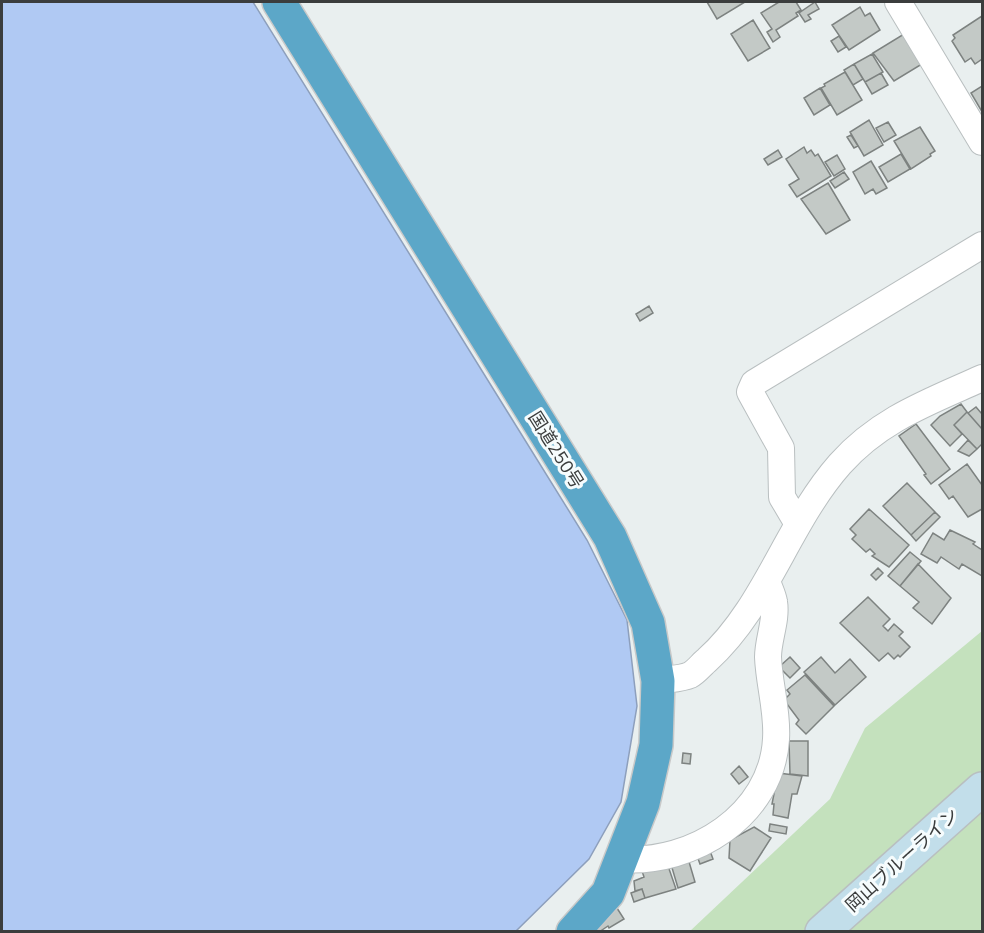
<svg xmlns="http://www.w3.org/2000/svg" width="984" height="933" font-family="'Nunito Sans','Noto Sans JP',sans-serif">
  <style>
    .green { fill: #c4e1bd }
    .water { fill: #b0c9f3; stroke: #8d9fbc; stroke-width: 1.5 }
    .building { fill: #c3c9c6; stroke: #7d8280; stroke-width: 1.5 }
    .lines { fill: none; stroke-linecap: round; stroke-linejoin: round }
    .minor-casing { stroke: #b9bfc0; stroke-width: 28 }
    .secondary-casing { stroke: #b9bfc0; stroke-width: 36 }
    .trunk-casing { stroke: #c8c9c9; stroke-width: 36 }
    .minor { stroke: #fff; stroke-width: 26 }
    .secondary { stroke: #c2deea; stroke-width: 33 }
    .trunk { stroke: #5ca7c8; stroke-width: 33 }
    .labels { text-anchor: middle; stroke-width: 6; stroke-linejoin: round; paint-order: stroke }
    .street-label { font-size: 18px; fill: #3b3d3d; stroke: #f6fcfd }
  </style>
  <rect width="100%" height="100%" fill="#e9efef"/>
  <!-- green -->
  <path class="green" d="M982 631V931L689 932 830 799 865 728Z"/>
  <!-- water -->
  <path class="water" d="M2 2H253L587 540 627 620 637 706 621 802 589 859 516 931H2Z"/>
  <!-- building -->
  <path class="building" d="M707 2H745L717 19Z
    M779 2H796L801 10 796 13 798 16 776 30 780 37 773 42 767 32 772 29 761 13Z
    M815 2 819 9 808 15 811 19 805 22 799 13Z
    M860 7 865 16 870 13 880 30 849 50 832 25Z
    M982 16V59L975 64 971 58 965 62 952 41 955 38 953 35Z
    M753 20 770 48 748 61 731 34Z
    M904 34 922 64 894 81 873 53Z
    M839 36 846 47 838 52 831 41Z
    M872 54 883 72 865 82 854 64Z
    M854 64 863 79 853 85 844 70Z
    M845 72 862 100 837 115 821 88 825 86 824 84Z
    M881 73 888 85 872 94 865 82Z
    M982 86V109L981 110 971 93Z
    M820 88 830 105 814 115 804 98Z
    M869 120 883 145 864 156 850 132Z
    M888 122 896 135 884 142 876 128Z
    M920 127 935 151 930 154 931 156 911 169 894 141Z
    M851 135 858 146 854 148 847 137Z
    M804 147 807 153 811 150 815 156 818 154 831 176 797 197 789 185 799 179 786 159Z
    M778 150 782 157 768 165 764 159Z
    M901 154 910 169 888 182 879 167Z
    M837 155 845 169 834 176 825 162Z
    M871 161 887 188 876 194 873 189 865 194 853 172Z
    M844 172 849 179 835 188 830 181Z
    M828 183 850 220 826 234 801 199Z
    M649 306 653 313 640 321 636 314Z
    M961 404 967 412 954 425 962 434 950 446 931 425 940 416Z
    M976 407 982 414V429L968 413Z
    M967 412 982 429V444L977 449 954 425Z
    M916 424 950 469 931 484 924 475 926 474 899 436Z
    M968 440 977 449 969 456 958 451Z
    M967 464 982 485V509L968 517 953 496 949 499 939 485Z
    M907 483 935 512 911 535 883 506Z
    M869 509 909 545 889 567 872 556 875 554 870 549 866 552 852 539 856 535 850 529Z
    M935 512 940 517 916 541 911 535Z
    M950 530 975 542 973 544 982 550V576L962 564 959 569 941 557 937 563 921 554 933 533 944 540Z
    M910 552 921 561 900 586 888 576Z
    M918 564 951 598 932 624 913 608 919 602 900 586Z
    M878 568 883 573 876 580 871 575Z
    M868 597 890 619 883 626 888 631 894 624 903 632 899 636 910 647 900 657 898 655 894 659 888 653 879 661 840 623Z
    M790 657 800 668 790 678 779 667Z
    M821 657 835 673 850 659 866 677 835 705 804 672Z
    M805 675 834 706 806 734 796 724 799 720 784 700 790 694 787 690Z
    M789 741H808V776L790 774Z
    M683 753 691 754 690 764 682 763Z
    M739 766 748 777 739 784 731 774Z
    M778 773 802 776 797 794H792L788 818 773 815 774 804H772Z
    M770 824 787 827 786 834 769 831Z
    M754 827 771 838 750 871 729 858 730 840Z
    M709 848 713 859 700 864 696 853Z
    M687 855 695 882 678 888 670 861Z
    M667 863 676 889 645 898 642 889 635 891 634 881 644 877 642 871Z
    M642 889 645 898 634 902 631 893Z
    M615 905 624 919 609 928 608 926 599 932H591Z"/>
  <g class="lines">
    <defs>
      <path id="minor" d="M898 2 982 142
        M798 524 782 497 781 448 750 392 754 383 982 245
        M658 681C668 679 681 679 690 675 696 672 702 664 707 660 766 607 787 524 840 464 880 419 929 402 982 378
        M621 859C692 865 772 815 776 739 778 712 769 684 768 657 768 639 777 620 774 602 773 595 769 588 767 581"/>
      <path id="secondary" d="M822 932 982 789"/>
      <path id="trunk" d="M279 2 610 537 648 623 658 681 656 745 643 803 608 893 573 932"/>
    </defs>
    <!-- minor casing -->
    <use href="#minor" class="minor-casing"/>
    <!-- secondary casing -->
    <use href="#secondary" class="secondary-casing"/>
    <!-- trunk casing -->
    <use href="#trunk" class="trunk-casing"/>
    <!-- minor -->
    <use href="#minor" class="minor"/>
    <!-- secondary -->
    <use href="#secondary" class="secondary"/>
    <!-- trunk -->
    <use href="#trunk" class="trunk"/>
  </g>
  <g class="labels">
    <!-- street labels -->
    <g class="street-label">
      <text transform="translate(556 450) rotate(58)" y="6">国道250号</text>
      <text transform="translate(902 860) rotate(-42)" y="6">岡山ブルーライン</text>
    </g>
  </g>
  <!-- border -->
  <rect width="984" height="933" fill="none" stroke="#3b3d3d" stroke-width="6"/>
</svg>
